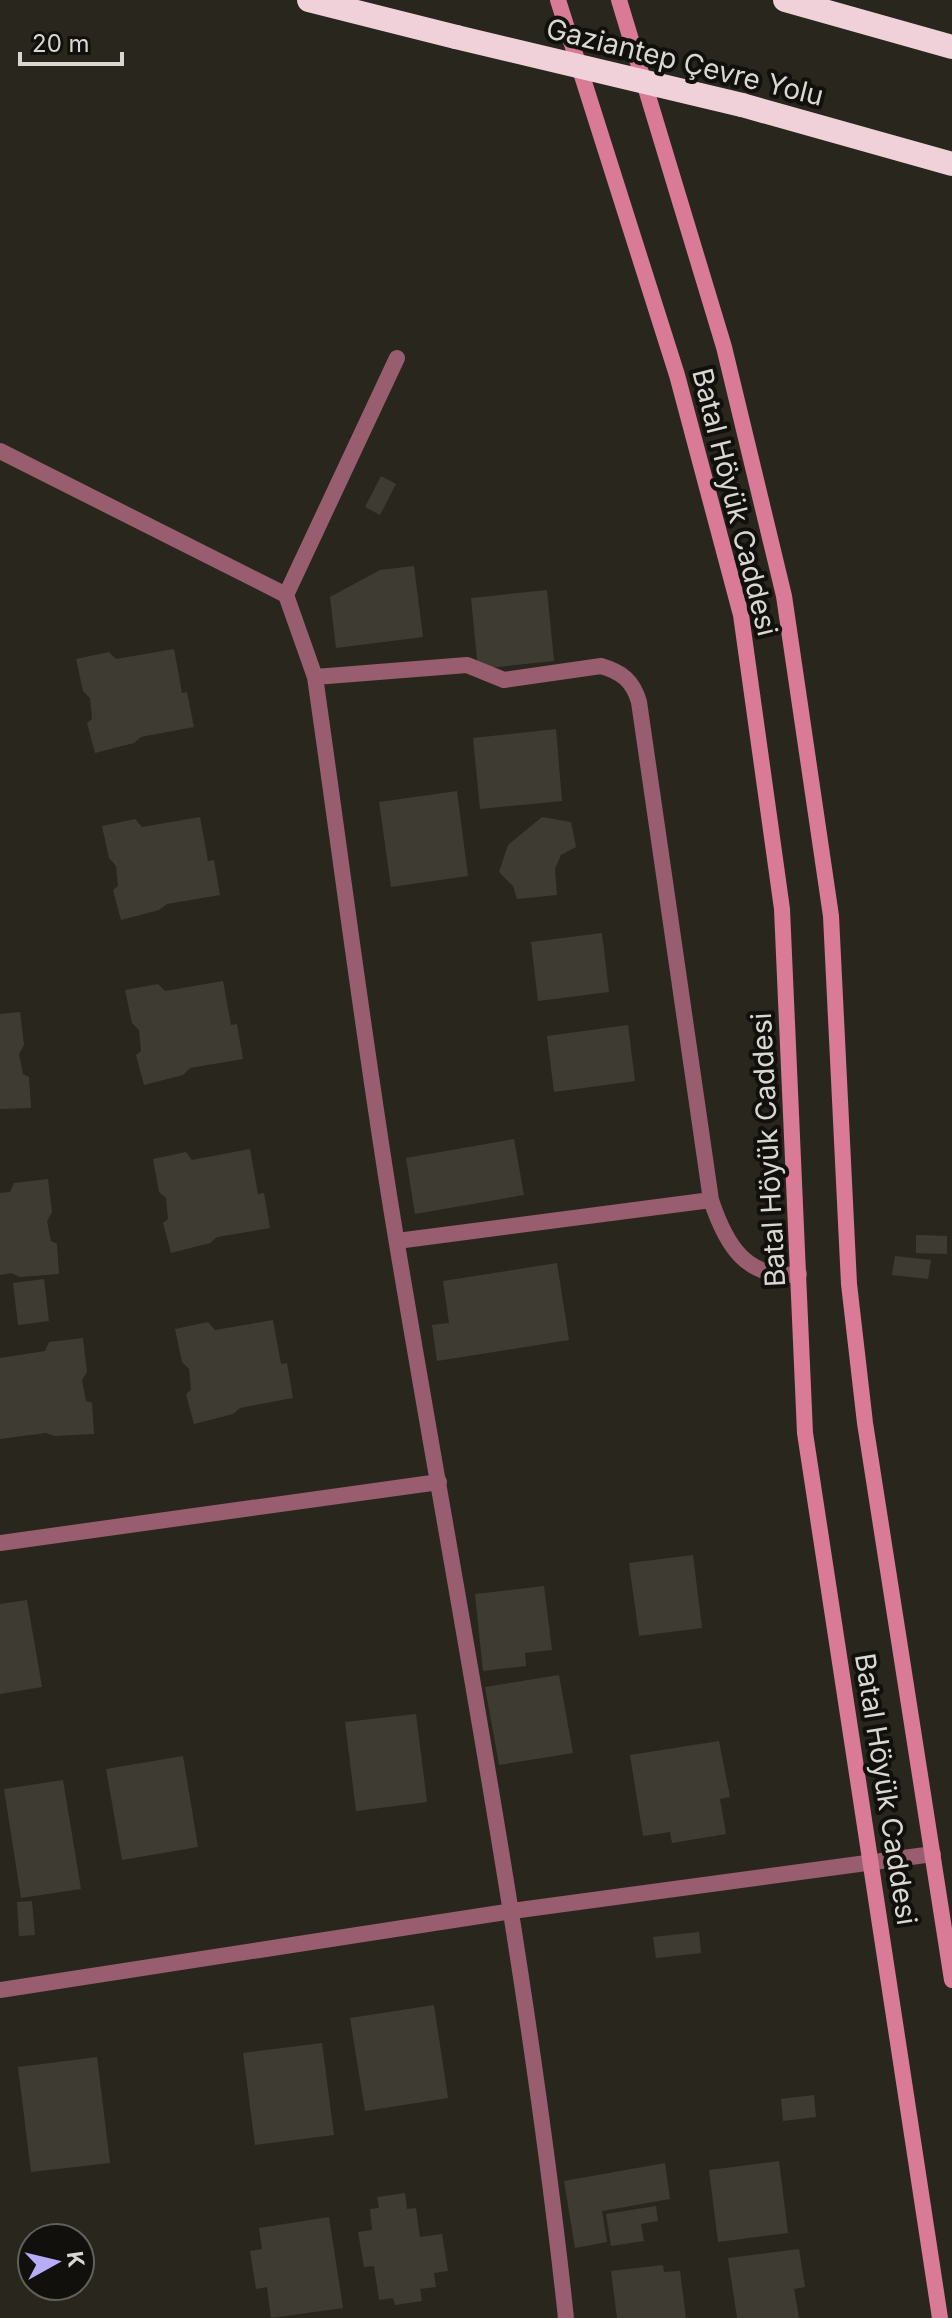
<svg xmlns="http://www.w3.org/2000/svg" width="952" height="2318" font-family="Inter,sans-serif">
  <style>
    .building { fill: #3e3c32 }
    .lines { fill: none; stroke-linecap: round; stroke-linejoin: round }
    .lane { stroke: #985d6e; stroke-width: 16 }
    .street { stroke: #985d6e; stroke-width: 16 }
    .secondary { stroke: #d97a97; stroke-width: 16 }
    .highway { stroke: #f0d1d9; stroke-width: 24 }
    .highway-bridge { stroke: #f0d1d9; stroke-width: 24 }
    .labels { text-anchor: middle; stroke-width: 8; stroke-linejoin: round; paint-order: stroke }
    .street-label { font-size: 28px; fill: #d9d7d1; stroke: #11100c }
  </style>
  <rect width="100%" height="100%" fill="#29271d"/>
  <!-- building -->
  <path class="building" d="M381 476 396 484 380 515 365 507Z
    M414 566 423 637 336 648 330 597 380 570Z
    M547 590 554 661 478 669 471 598Z
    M174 649 182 693 187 692 194 727 141 737 134 743 95 753 87 723 92 719 90 698 83 691 76 659 109 652 116 659Z
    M556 729 562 801 480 809 473 738Z
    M457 791 468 876 391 887 379 802Z
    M200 817 208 861 214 860 220 895 167 904 159 910 121 920 113 890 118 886 116 866 109 858 102 826 135 819 142 827Z
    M542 817 571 822 576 847 561 855 555 869 557 895 517 899 513 886 499 872 508 845Z
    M602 933 609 992 538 1001 531 942Z
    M223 981 231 1025 237 1024 243 1059 190 1068 183 1075 144 1085 136 1055 141 1051 139 1030 132 1023 125 990 158 984 165 991Z
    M20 1012 24 1045 19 1054 23 1074 29 1077 31 1108 0 1109V1014Z
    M628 1025 635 1081 554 1092 547 1036Z
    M514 1139 524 1195 415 1214 406 1158Z
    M250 1149 258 1194 264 1193 270 1228 217 1237 210 1243 171 1253 163 1223 168 1219 166 1198 159 1192 153 1159 186 1152 192 1160Z
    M48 1179 52 1212 47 1221 51 1241 57 1244 59 1274 20 1277 11 1273 0 1275V1193L10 1192 14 1183Z
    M916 1235 947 1236V1254L916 1253Z
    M895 1256 931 1260 928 1279 892 1275Z
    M557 1263 569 1340 437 1361 432 1325 449 1323 443 1281Z
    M44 1279 49 1321 18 1325 13 1283Z
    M273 1320 281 1364 287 1363 293 1398 240 1408 233 1414 194 1424 186 1394 191 1390 189 1369 182 1362 175 1329 208 1322 215 1330Z
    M83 1338 87 1372 82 1380 86 1401 92 1403 94 1434 55 1436 46 1433 0 1439V1358L45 1351 49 1342Z
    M693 1555 702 1628 639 1636 629 1563Z
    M544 1586 552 1650 525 1653 526 1666 483 1671 475 1594Z
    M27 1600 42 1687 0 1694V1604Z
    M559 1675 573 1753 499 1765 485 1687Z
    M416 1714 427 1802 356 1811 345 1722Z
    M719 1741 730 1797 720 1799 726 1834 672 1843 670 1832 643 1836 630 1755Z
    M183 1756 198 1847 122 1860 106 1769Z
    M63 1780 81 1889 21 1898 4 1789Z
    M32 1901 35 1935 19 1936 17 1902Z
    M699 1932 701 1953 656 1958 653 1937Z
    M434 2005 448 2098 365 2111 350 2018Z
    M322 2043 334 2135 255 2145 243 2053Z
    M97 2057 110 2163 31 2172 18 2067Z
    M814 2095 816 2117 783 2121 781 2099Z
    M779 2161 788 2233 718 2242 709 2170Z
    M665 2163 670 2199 602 2211 607 2242 575 2248 564 2181Z
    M405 2193 407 2209 416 2208 420 2237 442 2234 448 2271 434 2273 436 2287 420 2289 422 2301 395 2305 393 2298 379 2300 374 2266 364 2267 358 2232 372 2230 370 2209 379 2208 377 2197Z
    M656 2206 658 2221 641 2224 644 2241 611 2246 606 2214Z
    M329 2217 343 2308 271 2318 267 2287 256 2289 250 2251 262 2249 259 2228Z
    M799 2249 805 2287 794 2289 799 2318H737L728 2258Z
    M663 2265 664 2272 680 2271 686 2318H617L611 2271Z"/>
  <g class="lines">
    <!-- lane -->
    <path class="lane" d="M286 595 397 358"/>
    <!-- street -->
    <path class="street" d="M0 451 286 595 315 677C342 864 365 1052 396 1238 456 1598 527 1956 566 2318
      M315 677 467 665 504 680 601 666C622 672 633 681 639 702L711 1200C726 1245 746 1280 799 1274
      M397 1241 711 1200
      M0 1543 439 1482
      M0 1990 512 1911 933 1854"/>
    <!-- secondary -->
    <path class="secondary" d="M558 0 677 375 741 615 782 909 805 1433 940 2318
      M619 0 724 347 784 596 831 916 849 1284 865 1423 952 1980"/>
    <!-- highway -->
    <path class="highway" d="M309 0 456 37
      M785 0 952 47
      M742 105 952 164"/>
    <!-- highway-bridge -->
    <path class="highway-bridge" d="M456 37 742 105"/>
  </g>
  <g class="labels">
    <!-- street labels -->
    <g class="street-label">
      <text transform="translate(685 62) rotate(14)" y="10">Gaziantep Çevre Yolu</text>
      <text transform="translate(735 502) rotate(76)" y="10">Batal Höyük Caddesi</text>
      <text transform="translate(768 1150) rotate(-93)" y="10">Batal Höyük Caddesi</text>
      <text transform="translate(886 1789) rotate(81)" y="10">Batal Höyük Caddesi</text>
    </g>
  </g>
  <!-- north arrow -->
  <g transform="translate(56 2262) rotate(82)"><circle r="38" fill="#11100c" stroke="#61605b" stroke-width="2"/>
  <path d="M0-6L14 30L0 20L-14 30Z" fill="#b6acf8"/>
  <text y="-12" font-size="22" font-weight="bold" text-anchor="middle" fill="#d9d7d1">K</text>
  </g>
  <!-- scale -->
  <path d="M20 52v12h102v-12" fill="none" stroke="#d9d7d1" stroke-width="4"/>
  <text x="32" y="52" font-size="24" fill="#d9d7d1" stroke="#11100c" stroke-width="6" paint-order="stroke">20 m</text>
</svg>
